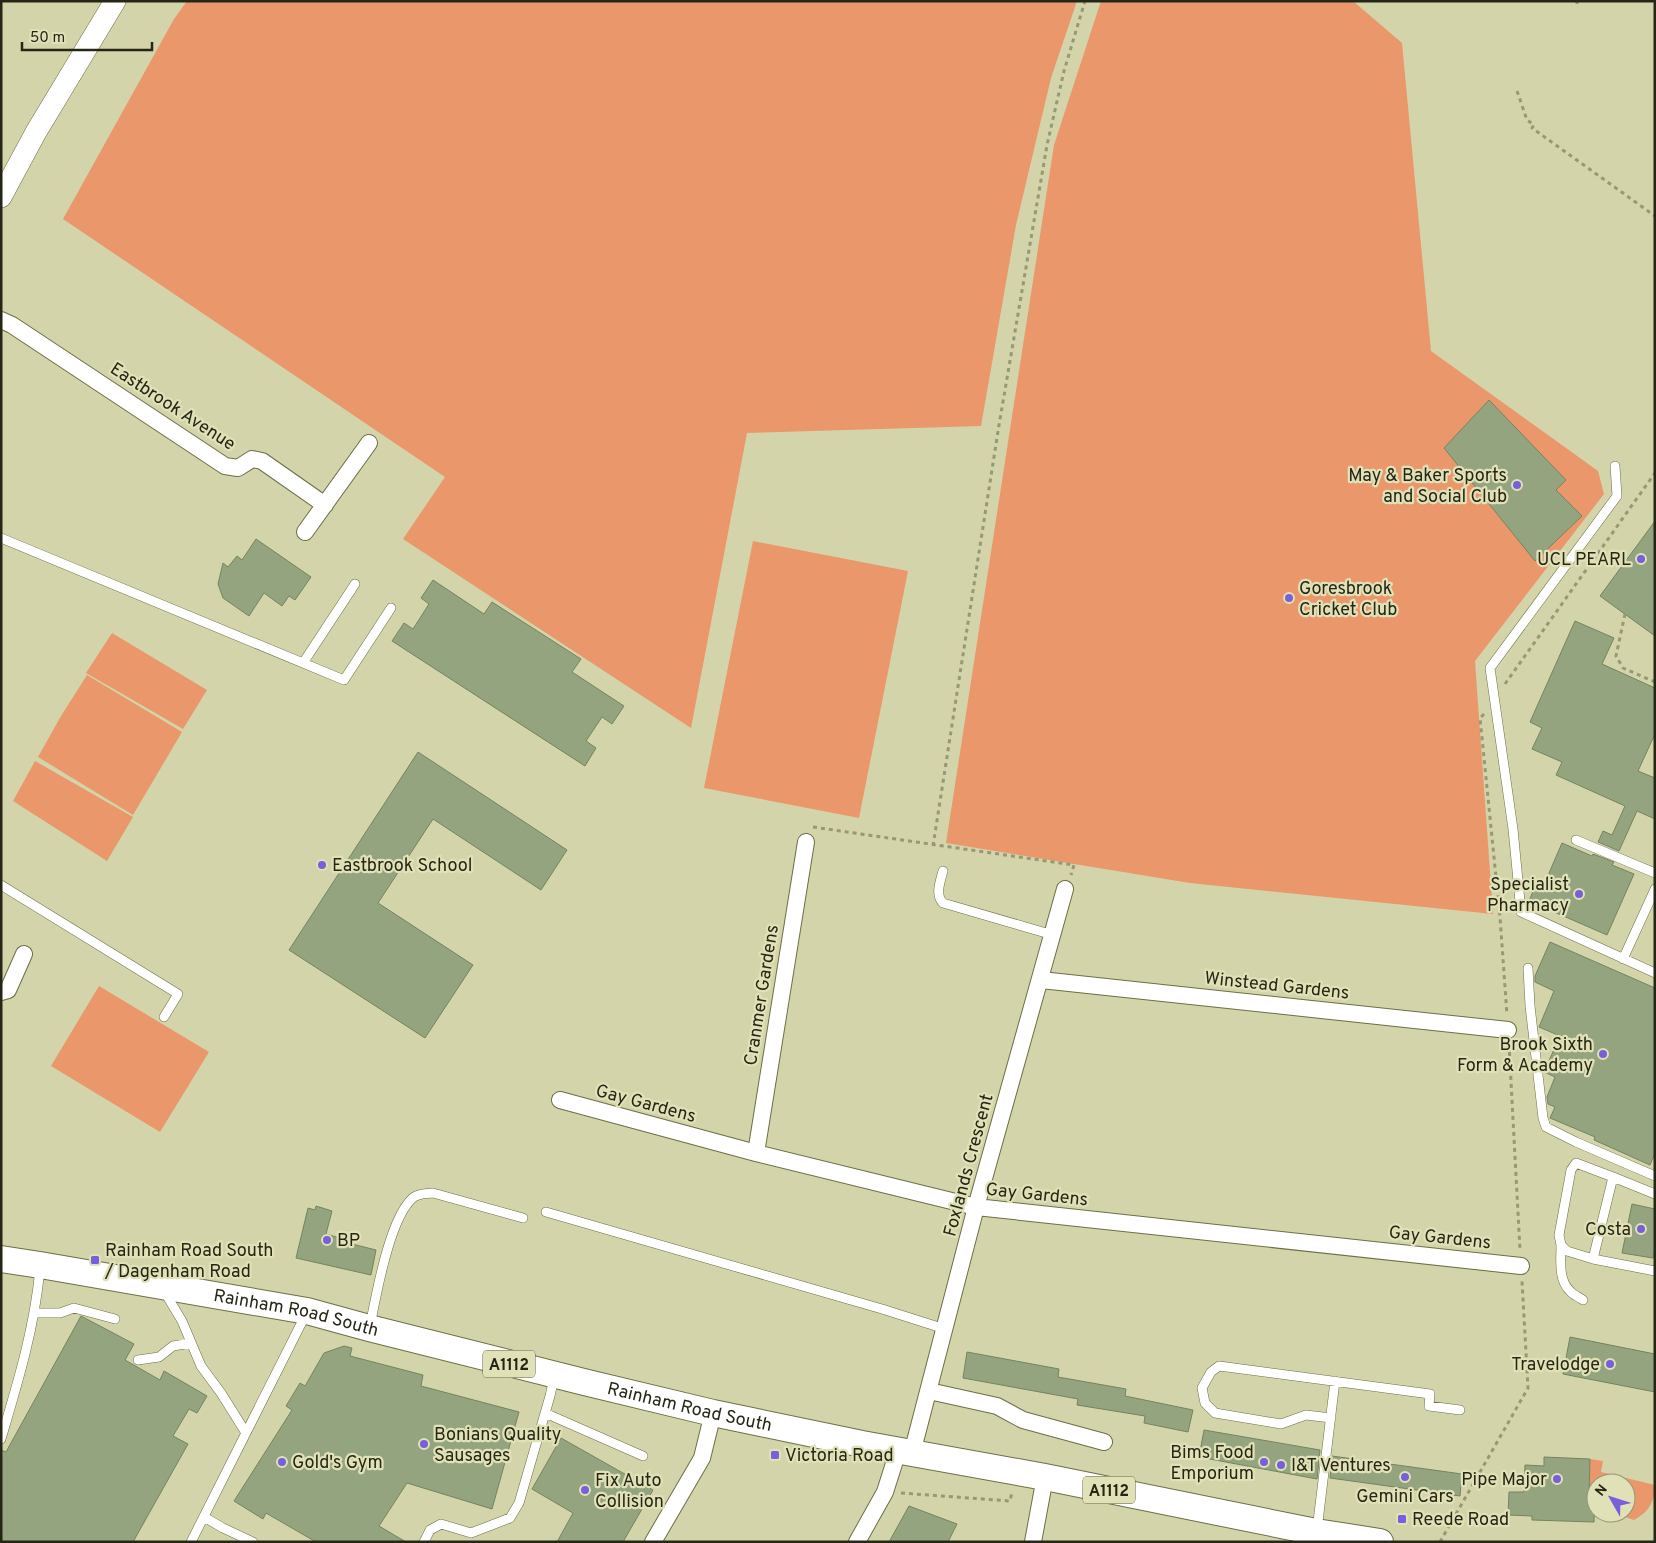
<svg xmlns="http://www.w3.org/2000/svg" width="1656" height="1543" font-family="Overpass,sans-serif">
  <style>
    .green { fill: #ea976c }
    .building { fill: #93a47f; stroke: #748460 }
    .lines { fill: none; stroke-linecap: round; stroke-linejoin: round }
    .service-casing { stroke: #6e6e47; stroke-width: 10 }
    .minor-casing { stroke: #6e6e47; stroke-width: 18 }
    .tertiary-casing { stroke: #6e6e47; stroke-width: 22 }
    .primary-casing { stroke: #6e6e47; stroke-width: 28 }
    .path { stroke: #979876; stroke-width: 3; stroke-dasharray: 4 4; stroke-linecap: butt }
    .service { stroke: #fff; stroke-width: 9 }
    .minor { stroke: #fff; stroke-width: 16 }
    .tertiary { stroke: #fff; stroke-width: 21 }
    .primary { stroke: #fff; stroke-width: 26 }
    .poi-dot { fill: #7760db; stroke: #e0e1b6; stroke-width: 2 }
    .labels { text-anchor: middle; stroke-width: 4.5; stroke-linejoin: round; paint-order: stroke }
    .shield { fill: #e0e1b6; stroke: #5e5e46; stroke-width: 1 }
    .shield-label { font-size: 16px; font-weight: bold; fill: #262616 }
    .street-label { font-size: 18px; fill: #262616; stroke: #e0e1b6 }
    .poi-label { font-size: 18px; fill: #262616; stroke: #e0e1b6; text-anchor: start }
  </style>
  <rect width="100%" height="100%" fill="#d3d4a9"/>
  <!-- green -->
  <path class="green" d="M187 1H1077L1051 78 1016 225 981 426 747 433 691 728 403 539 445 477 63 219 174 19Z
    M1101 1H1353L1402 43 1431 351 1598 471 1604 494 1475 661 1493 914 1190 883 946 843 1054 145Z
    M753 541 908 571 859 818 704 788Z
    M112 633 207 690 183 729 86 673Z
    M87 675 182 732 133 815 38 757 61 716Z
    M35 761 133 817 107 861 13 801Z
    M99 986 209 1052 160 1132 51 1066Z
    M1590 1459 1603 1461 1601 1472 1655 1485C1655 1501 1649 1512 1634 1520L1622 1516 1617 1513H1626V1483H1596V1499L1595 1495H1589Z"/>
  <!-- building -->
  <path class="building" d="M1489 400 1566 480 1556 490 1582 516 1535 561 1444 448Z
    M1655 521V636L1600 596Z
    M256 539 311 577 295 600 289 596 282 606 264 593 249 616 223 598 218 584 223 563 228 567 237 556 242 560Z
    M433 580 484 614 492 602 581 659 572 672 624 706 612 724 602 717 586 741 596 748 585 766 392 641 404 623 413 629 429 604 421 598Z
    M1575 621 1614 638 1602 664 1655 688V734L1638 771 1655 778V819L1637 811 1619 851 1598 842 1603 831 1612 835 1625 806 1556 775 1562 762 1532 749 1542 728 1530 722Z
    M418 752 567 850 541 890 433 819 378 903 473 965 425 1038 289 950Z
    M1562 843 1592 856 1593 854 1614 862 1612 865 1634 874 1607 935 1529 901 1536 884 1543 887Z
    M1550 942 1655 988V1153L1650 1165 1594 1140 1595 1137 1550 1118 1555 1107 1548 1104 1547 1097 1555 1077 1544 1072 1560 1036 1539 1027 1554 991 1535 982V976Z
    M1632 1204 1655 1209V1250L1653 1258 1622 1253Z
    M316 1206 332 1211 326 1234 353 1242 352 1244 376 1250 371 1275 296 1258 308 1208 315 1210Z
    M81 1316 134 1344 125 1360 160 1380 164 1371 207 1396 197 1413 189 1409 173 1436 188 1444 133 1542H1V1450L6 1452Z
    M1570 1337 1655 1354V1392L1563 1374Z
    M344 1346 352 1348 350 1356 423 1375 421 1386 519 1412 492 1509 407 1483 379 1526 406 1542H316L266 1513 263 1519 234 1501 292 1410 286 1406 300 1383 305 1386 324 1353Z
    M967 1352 1059 1369 1058 1377 1126 1389 1125 1396 1193 1410 1188 1432 1144 1423 1145 1416 1077 1405 1078 1399 963 1378Z
    M1204 1430 1320 1450 1317 1479 1199 1457Z
    M561 1438 653 1490 623 1542H557L573 1513 532 1489Z
    M1332 1456 1462 1474 1460 1496 1330 1478Z
    M1544 1457 1590 1459 1589 1495H1595L1594 1522 1532 1520V1516L1508 1515 1509 1492H1524L1525 1465 1544 1466Z
    M909 1506 957 1524 948 1542H889Z"/>
  <g class="lines">
    <defs>
      <path id="service" d="M1615 466 1617 496 1490 668 1513 829 1521 912 1655 973
        M1 538 344 680 391 608
        M303 663 355 584
        M1576 840 1655 873
        M943 871C940 882 935 895 943 903L1053 935
        M1 885 178 994 164 1017
        M1623 959 1655 889
        M1528 968 1530 1006 1543 1118 1546 1127 1576 1142 1655 1176
        M1613 1177 1576 1163 1571 1170 1559 1235 1561 1245 1567 1251 1593 1259 1655 1271
        M546 1212 882 1309 945 1329
        M1561 1245C1561 1259 1558 1280 1570 1291 1573 1295 1579 1297 1583 1300
        M1593 1259 1613 1177 1655 1194
        M164 1291 182 1321 201 1366 221 1393 246 1433
        M35 1313H60L74 1308 115 1319
        M370 1326C376 1296 390 1215 414 1197 420 1193 426 1194 433 1193L523 1218
        M138 1360 159 1357 173 1346 191 1343
        M545 1413 643 1456
        M1331 1418 1306 1415 1281 1424 1215 1413 1205 1403 1202 1388 1211 1372 1219 1366 1430 1394 1429 1406 1460 1410
        M1 1439C18 1382 35 1326 40 1268
        M204 1517 223 1528 253 1542
        M1317 1530 1335 1381
        M191 1542 306 1314
        M424 1542 430 1530 441 1524 471 1533 510 1518 519 1503 550 1396 554 1378"/>
      <path id="minor" d="M1 320 12 325 225 466 238 468 252 459 262 461 325 505
        M305 532 369 443
        M1041 980 1508 1030
        M1 992 8 990 24 954
        M560 1100 756 1153 976 1207 1521 1266
        M756 1153 806 842
        M929 1391 997 1406 1023 1420 1104 1442
        M912 1453 976 1207 1065 889
        M653 1542 702 1458 713 1413
        M857 1542 885 1492 898 1451
        M1033 1542 1045 1477"/>
      <path id="tertiary" d="M1 197 36 132 115 1"/>
      <g id="primary">
        <path id="s1" d="M1 1259 40 1265 307 1311 369 1328 584 1382 713 1413 862 1444 1045 1477 1316 1532 1380 1542"/>
      </g>
    </defs>
    <!-- service casing -->
    <use href="#service" class="service-casing"/>
    <!-- minor casing -->
    <use href="#minor" class="minor-casing"/>
    <!-- tertiary casing -->
    <use href="#tertiary" class="tertiary-casing"/>
    <!-- primary casing -->
    <use href="#primary" class="primary-casing"/>
    <!-- path -->
    <path class="path" d="M1577 1V4
      M1517 91 1527 120 1534 125 1532 128 1655 216
      M1625 614 1616 656 1623 668 1655 682
      M1505 684 1655 473
      M1484 714 1480 718 1500 917 1507 1015
      M813 827 1074 865 1071 875
      M933 846 999 425 1047 145 1064 71 1085 1
      M1509 1044 1520 1250
      M901 1493 1010 1501 1012 1492
      M1440 1542 1528 1388 1522 1281"/>
    <!-- service -->
    <use href="#service" class="service"/>
    <!-- minor -->
    <use href="#minor" class="minor"/>
    <!-- tertiary -->
    <use href="#tertiary" class="tertiary"/>
    <!-- primary -->
    <use href="#primary" class="primary"/>
  </g>
  <!-- markers -->
  <g class="poi-dot">
    <circle cx="1517" cy="485" r="5"/>
    <circle cx="1641" cy="559" r="5"/>
    <circle cx="1289" cy="598" r="5"/>
    <circle cx="322" cy="865" r="5"/>
    <circle cx="1579" cy="894" r="5"/>
    <circle cx="1603" cy="1054" r="5"/>
    <circle cx="1641" cy="1229" r="5"/>
    <circle cx="327" cy="1240" r="5"/>
    <rect x="90" y="1255" width="10" height="10" rx="2.5"/>
    <circle cx="1610" cy="1364" r="5"/>
    <circle cx="424" cy="1444" r="5"/>
    <rect x="770" y="1450" width="10" height="10" rx="2.5"/>
    <circle cx="282" cy="1462" r="5"/>
    <circle cx="1264" cy="1462" r="5"/>
    <circle cx="1281" cy="1465" r="5"/>
    <circle cx="1405" cy="1477" r="5"/>
    <circle cx="1557" cy="1479" r="5"/>
    <circle cx="585" cy="1490" r="5"/>
    <rect x="1397" y="1514" width="10" height="10" rx="2.5"/>
  </g>
  <g class="labels">
    <!-- shield labels -->
    <g class="shield">
      <rect x="483" y="1350.5" width="52" height="27" rx="4"/>
      <rect x="1083" y="1476.5" width="52" height="27" rx="4"/>
    </g>
    <g class="shield-label">
      <text x="509" y="1370">A1112</text>
      <text x="1109" y="1496">A1112</text>
    </g>
    <!-- street labels -->
    <g class="street-label">
      <text transform="translate(173 406) rotate(33)" y="6">Eastbrook Avenue</text>
      <text transform="translate(1277 985) rotate(6)" y="6">Winstead Gardens</text>
      <text transform="translate(761 995) rotate(-81)" y="6">Cranmer Gardens</text>
      <text transform="translate(646 1103) rotate(15)" y="6">Gay Gardens</text>
      <text transform="translate(968 1165) rotate(-75)" y="6">Foxlands Crescent</text>
      <text transform="translate(1037 1194) rotate(6)" y="6">Gay Gardens</text>
      <text transform="translate(1440 1237) rotate(6)" y="6">Gay Gardens</text>
      <text dy="6" stroke="none"><textPath href="#s1" startOffset="300">Rainham Road South</textPath></text>
      <text dy="6" stroke="none"><textPath href="#s1" startOffset="705">Rainham Road South</textPath></text>
    </g>
    <!-- poi labels -->
    <g class="poi-label">
      <text x="1507" y="481" text-anchor="end">May &amp; Baker Sports<tspan x="1507" dy="21">and Social Club</tspan></text>
      <text x="1631" y="565" text-anchor="end">UCL PEARL</text>
      <text x="1299" y="594">Goresbrook<tspan x="1299" dy="21">Cricket Club</tspan></text>
      <text x="332" y="871">Eastbrook School</text>
      <text x="1569" y="890" text-anchor="end">Specialist<tspan x="1569" dy="21">Pharmacy</tspan></text>
      <text x="1593" y="1050" text-anchor="end">Brook Sixth<tspan x="1593" dy="21">Form &amp; Academy</tspan></text>
      <text x="1631" y="1235" text-anchor="end">Costa</text>
      <text x="337" y="1246">BP</text>
      <text x="105" y="1256">Rainham Road South<tspan x="105" dy="21">/ Dagenham Road</tspan></text>
      <text x="1600" y="1370" text-anchor="end">Travelodge</text>
      <text x="434" y="1440">Bonians Quality<tspan x="434" dy="21">Sausages</tspan></text>
      <text x="1254" y="1458" text-anchor="end">Bims Food<tspan x="1254" dy="21">Emporium</tspan></text>
      <text x="785" y="1461">Victoria Road</text>
      <text x="292" y="1468">Gold's Gym</text>
      <text x="1291" y="1471">I&amp;T Ventures</text>
      <text x="1547" y="1485" text-anchor="end">Pipe Major</text>
      <text x="595" y="1486">Fix Auto<tspan x="595" dy="21">Collision</tspan></text>
      <text x="1405" y="1502" text-anchor="middle">Gemini Cars</text>
      <text x="1412" y="1525">Reede Road</text>
    </g>
  </g>
  <!-- border -->
  <rect width="1656" height="1543" fill="none" stroke="#262616" stroke-width="5"/>
  <!-- north arrow -->
  <g transform="translate(1611 1498) rotate(309)"><circle r="24" fill="#e0e1b6" stroke="#969676"/>
  <path d="M0-4L9 19L0 12L-9 19Z" fill="#7760db"/>
  <text y="-8" font-size="14" font-weight="bold" text-anchor="middle" fill="#262616">N</text>
  </g>
  <!-- scale -->
  <path d="M22 42v8h130v-8" fill="none" stroke="#262616" stroke-width="2.5"/>
  <text x="30" y="42" font-size="15" fill="#262616" stroke="#e0e1b6" stroke-width="4" paint-order="stroke">50 m</text>
</svg>
